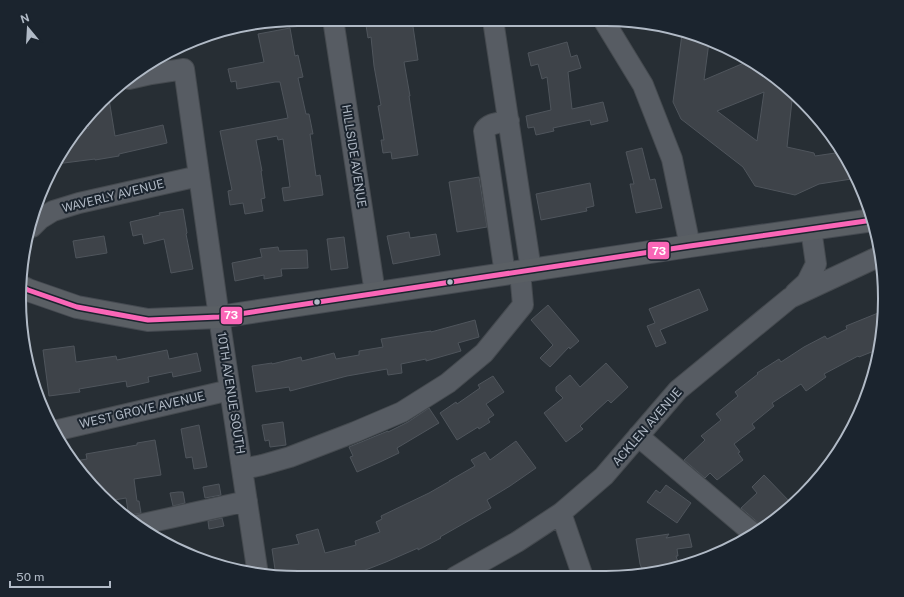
<svg xmlns="http://www.w3.org/2000/svg" width="904" height="597" font-family="'Public Sans',sans-serif">
  <style>
    .building { fill: #3e4349; stroke: #4f555c; fill-rule: evenodd }
    .lines { fill: none; stroke-linecap: round; stroke-linejoin: round }
    .minor-casing { stroke: #454a4f; stroke-width: 22 }
    .major-casing { stroke: #454a51; stroke-width: 24 }
    .minor { stroke: #575c63; stroke-width: 20 }
    .major { stroke: #5a5f64; stroke-width: 22 }
    .bus-1-casing { stroke: #1b242e; stroke-width: 8 }
    .bus-1 { stroke: #fa66b7; stroke-width: 5 }
    .bus-dot { fill: #b1bac6; stroke: #1b242e; stroke-width: 1.5 }
    .labels { text-anchor: middle; stroke-width: 4; stroke-linejoin: round; paint-order: stroke }
    .street-label { font-size: 12px; fill: #b1bac6; stroke: #1b242e }
    .rim { fill: none; stroke: #b1bac6; stroke-width: 2 }
    .line-badge { stroke: #1b242e; stroke-width: 1.5 }
    .badge-label { font-size: 11px; text-anchor: middle; font-weight: bold; fill: #fff }
  </style>
  <rect width="100%" height="100%" fill="#272e34"/>
  <!-- building -->
  <path class="building" d="M365 19 412 20 418 60 404 62 410 96H409L418 155 392 159 391 152 383 153 381 140H384L378 106 381 105 374 66 371 37 368 38Z
    M290 28 295 56 298 55 303 77 298 78 306 114H309L313 134H310L316 176 320 175 323 195 284 201 282 188 290 187 283 139 278 140 277 136 256 140 262 171H261L265 198 261 199 263 211 245 214 243 203 230 205 228 191 232 190 220 131 288 118 280 82H275L237 89 236 81 231 82 228 69 264 62 258 34Z
    M682 34 709 42 704 80 744 63 753 70 759 68 790 89 793 91 787 147 814 153 815 156 842 152 858 178 819 184 795 195 755 186 743 167 681 119 673 102ZM764 92 757 141 717 111Z
    M567 42 571 57 577 55 581 68 568 72 572 109 603 102 608 121 591 125 590 120 553 128 554 131 536 135 534 127 528 128 526 116 551 110 547 77 542 79 538 64 531 66 528 53Z
    M109 99 115 136 163 125 167 143 119 154V156L95 160V159L56 164 76 130 89 128 87 119Z
    M642 148 650 180 655 179 662 208 636 213 630 184H634L626 152Z
    M479 177 487 227 457 232 449 182Z
    M590 183 594 206 586 208 587 211 541 220 536 194Z
    M183 209 187 233 186 234 193 269 171 273 164 239 144 244 142 234 133 236 130 222 160 215 159 213Z
    M409 232 410 238 436 234 440 255 393 264 387 236Z
    M104 236 107 253 76 258 73 241Z
    M344 237 348 268 331 270 327 239Z
    M278 247 279 251 307 250 308 268 281 269 282 276 264 279V275L235 281 232 263 262 257 260 249Z
    M699 289 708 310 660 330 666 343 656 347 647 326 655 323 649 309Z
    M548 305 579 341 570 349 569 347 550 367 540 358 553 345 531 320Z
    M883 311V335L879 349 859 357 858 356 824 374 826 377 806 391 801 384 772 403 774 406 752 424 755 428 734 444 740 452 738 453 743 460 717 480 710 473 705 478 684 460 705 440 701 436 721 420 716 414 738 396 735 392 758 374 757 373 779 359 781 362 804 347 825 336 827 339 847 329 846 326Z
    M475 320 479 337 458 343 461 351 426 361V359L401 364 402 373 388 375 387 369 347 376 290 391 289 387 256 392 252 366 272 363V364L301 357 302 361 334 353 336 359 359 355V351L383 347 381 339 431 331V332Z
    M74 346 76 362 116 356 117 360 167 350 169 359 197 353 201 371 173 377 172 372 148 377 149 382 127 387 126 381 79 389 80 392 49 396 43 350Z
    M606 363 628 387 611 403 608 400 580 426 583 429 566 442 544 413 563 398 556 391V387L570 375 580 387Z
    M493 376 504 392 486 404 494 415 488 419 490 422 479 429 478 427 457 440 440 413 456 402 457 404 480 388 478 385Z
    M429 408 439 423 397 448 399 453 380 462 357 472 350 457 353 456 349 447 388 431V432L408 422Z
    M283 422 286 445 270 447 269 440 265 441 262 425Z
    M199 425 207 467 194 469 192 457 186 458 181 429Z
    M155 440 161 475 134 479 137 501H139L141 513 135 514 130 516 129 517 126 498 108 501 75 461 87 459 86 454 137 445V443Z
    M516 441 536 468 510 486 487 500 491 508 440 537 441 538 418 550V548L386 562 350 576H276L272 549 299 544 296 535 318 529 325 553 356 545 355 541 380 532 376 522 382 519 381 516 429 493 450 481H449L475 466 471 460 485 452 490 460Z
    M764 475 792 504 779 516 775 511 761 525 741 508 757 493 752 487Z
    M219 484 221 495 205 498 203 487Z
    M666 485 691 503 677 523 647 502 656 490 660 493Z
    M178 492H183L185 503 173 506 170 493Z
    M222 518 224 526 209 529 208 521Z
    M669 534 666 538 689 534 692 547 677 549 678 556H676L680 568 644 574 640 564 636 539Z"/>
  <g class="lines">
    <defs>
      <path id="minor" d="M333 19 375 293
        M493 20 531 270
        M604 21 643 85 672 159 690 246
        M129 79 151 74 184 69 219 317 258 575
        M32 227 40 219 53 211 79 203 199 176
        M505 274 484 131C489 122 500 123 509 121
        M795 293 807 282 816 264 811 229
        M54 431 230 390
        M638 436 754 534
        M243 469 262 465 290 457 355 432 402 412 448 383 484 353 523 305 520 272
        M561 513 583 577
        M138 525 247 501
        M455 577 517 542 561 513 604 476 678 390 790 298 880 256"/>
      <path id="major" d="M20 286 28 290 77 307 148 320 219 317 690 246 873 220"/>
    </defs>
    <!-- minor casing -->
    <use href="#minor" class="minor-casing"/>
    <!-- major casing -->
    <use href="#major" class="major-casing"/>
    <!-- minor -->
    <use href="#minor" class="minor"/>
    <!-- major -->
    <use href="#major" class="major"/>
    <defs>
      <path id="bus-1" d="M20 286 28 290 77 307 148 320 219 317 690 246 873 220"/>
    </defs>
    <!-- bus-1 casing -->
    <use href="#bus-1" class="bus-1-casing"/>
    <!-- bus-1 -->
    <use href="#bus-1" class="bus-1"/>
  </g>
  <!-- markers -->
  <g class="bus-dot">
    <circle cx="450" cy="282" r="3.5"/>
    <circle cx="317" cy="302" r="3.5"/>
  </g>
  <g class="labels">
    <!-- street labels -->
    <g class="street-label">
      <text transform="translate(354 156) rotate(81)" y="4">HILLSIDE AVENUE</text>
      <text transform="translate(113 196) rotate(-14)" y="4">WAVERLY AVENUE</text>
      <text transform="translate(231 393) rotate(81)" y="4">10TH AVENUE SOUTH</text>
      <text transform="translate(142 410) rotate(-13)" y="4">WEST GROVE AVENUE</text>
      <text transform="translate(647 427) rotate(-49)" y="4">ACKLEN AVENUE</text>
    </g>
  </g>
  <!-- crop -->
  <path d="M0 0H904V597H0ZM298 26H606A272 272 0 0 1 878 298V299A272 272 0 0 1 606 571H298A272 272 0 0 1 26 299V298A272 272 0 0 1 298 26Z" fill="#1b242e" fill-rule="evenodd"/>
  <path class="rim" d="M298 26H606A272 272 0 0 1 878 298V299A272 272 0 0 1 606 571H298A272 272 0 0 1 26 299V298A272 272 0 0 1 298 26Z"/>
  <g class="line-badge">
    <rect x="647" y="241" width="23" height="19" rx="4" fill="#fa66b7"/>
    <rect x="220" y="306" width="23" height="19" rx="4" fill="#fa66b7"/>
  </g>
  <g class="badge-label">
    <text x="659" y="255">73</text>
    <text x="231" y="319">73</text>
  </g>
  <!-- north arrow -->
  <g transform="translate(28 28) rotate(342)" stroke="#1b242e" stroke-width="3" paint-order="stroke">
  <path d="M0-3L7 15L0 10L-7 15Z" fill="#b1bac6"/>
  <text y="-6" font-size="11" font-weight="bold" text-anchor="middle" fill="#b1bac6">N</text>
  </g>
  <!-- scale -->
  <path d="M10 581v6h100v-6" fill="none" stroke="#b1bac6" stroke-width="2"/>
  <text x="16" y="581" font-size="12" fill="#b1bac6" stroke="#1b242e" stroke-width="3" paint-order="stroke">50 m</text>
</svg>
